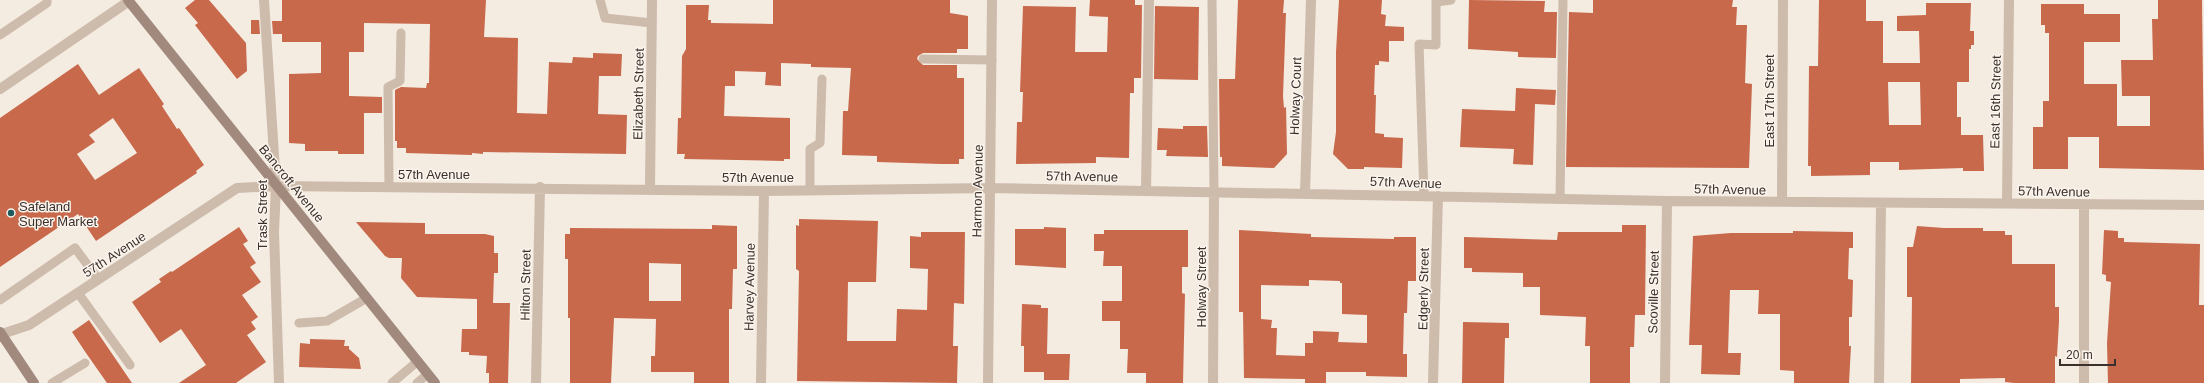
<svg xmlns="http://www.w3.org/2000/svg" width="2204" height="383" font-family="Arial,sans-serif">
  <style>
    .building { fill: #c8694b; fill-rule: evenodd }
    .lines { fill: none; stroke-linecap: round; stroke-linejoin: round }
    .lane { stroke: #cdbbac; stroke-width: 9 }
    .street { stroke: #cdbbac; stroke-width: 10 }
    .secondary { stroke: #a18a7d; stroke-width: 10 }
    .poi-dot { fill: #1f5a5e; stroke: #fbf5ee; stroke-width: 1.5 }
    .labels { text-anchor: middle; stroke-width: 3; stroke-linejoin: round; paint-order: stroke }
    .street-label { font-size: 13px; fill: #3b302b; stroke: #fbf5ee }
    .poi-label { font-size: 13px; fill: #3b302b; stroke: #fbf5ee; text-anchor: start }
  </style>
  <rect width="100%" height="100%" fill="#f4ebe1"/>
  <!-- building -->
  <path class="building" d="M195 0H209L246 43 247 71 237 79 195 25 198 23 185 8Z
    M282 0H486L484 37 518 38 517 113 547 114 549 62 572 63 573 57 593 58V53L622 54 621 76H599L598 114 627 115 626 154 483 152V154L472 153V155L406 153V148H397V141H395V90L401 87 426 88 427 83H429L430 24 364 23V52H349V96L382 97V113H364V154H338V151H305V144L289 143V74L321 73V42H282V34H273L272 21H282Z
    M773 0H950V13L968 16V49H957V53H923L918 56 917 59 923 65H957V78H964V159H959V164H941L877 162V156L842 155 843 111H848L851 68 811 67V64L781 63V86L765 85 766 72 735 71V86H725L724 116 790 118V159H784V161L684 159 685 154H677L678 118H681L682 56 686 49V5H709L708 20H711V23L773 24Z
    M1090 0H1135V5H1142L1141 78H1134V93H1130L1129 158 1096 157V163L1016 164 1017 122H1022L1023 92H1020L1023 6 1076 7 1075 52H1107L1108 17 1089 16Z
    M1238 0H1284L1283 13H1286L1283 96 1284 108 1286 107 1287 154 1274 168 1222 166V157H1220L1219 79H1235Z
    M1339 0H1382L1381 14 1386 15 1385 26 1404 27V41H1389V62L1379 61V65H1375L1374 95H1376L1375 133 1384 134V137L1403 138 1402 168 1364 167V169H1348L1333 154 1336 132V52Z
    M1469 0 1545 1 1544 12H1557L1556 58 1518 57V52L1468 49Z
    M1593 0H1733L1732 7H1737L1736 25H1747L1745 83 1752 84 1749 168 1566 167 1569 12 1593 13Z
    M1819 0H1866V21H1883V63H1920L1919 31H1897V16L1926 15V3H1971L1970 31H1974V45H1971V49H1969V82H1957V117H1961V135H1983L1984 171H1963V168L1899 170V162H1870V175L1811 176V166H1808L1809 66H1818ZM1888 82H1920L1921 125H1889Z
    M2158 0H2202L2204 170 2099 168V137H2068V169H2033V127H2043V101H2049V33H2045V25H2041V4H2084V14H2120V42H2084V84H2117V126H2150V96H2122L2121 60H2153L2152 19H2158Z
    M1155 6 1199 7 1198 80 1154 79Z
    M251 20H259L260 34H251Z
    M78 64 99 95 139 68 164 104 162 106 177 129 179 128 204 165 196 171 197 173 96 241 78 214 0 267V118ZM113 118 137 153 95 180 77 154 95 142 89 135Z
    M1516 88 1556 90 1555 105 1535 104 1533 165 1513 164 1514 149 1460 147 1462 109 1515 111Z
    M1183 126H1207L1208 157 1166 156 1167 150H1157L1158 128 1183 129Z
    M799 219 878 221 876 282H848L847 341H896L897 309 927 310 928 269 910 268V236L921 237V232H965L964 304 954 303 953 346H958L957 383 797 381 799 271 796 269V225L799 226Z
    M356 222 425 223V234H485L494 236V253H498V273H494L493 303H510L508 383H489V373H486L487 356 469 355V352H461L462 329H477V299L417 297 401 278 402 258H389L385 256Z
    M712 225 737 226V269H733L732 309H729V383H694V372H651V356H655L656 319 614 318 611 383H570V318H568V259H565V234H570V228L712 229ZM649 263 681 264V301H649Z
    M1622 225H1646L1645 315H1635L1634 347H1630V383H1590V346H1585L1586 317 1540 315V287H1523V273L1472 272V268H1464V237L1557 240 1558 232H1622Z
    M1917 226 1944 228H1983V231H2005V235H2012V264H2055V307H2059V321L2057 357 2055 356V383H2014L2005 382V378L1960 379V383H1911L1912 297H1907V247H1913Z
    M239 227 248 241 243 244 256 263 250 267 261 282 242 295 258 317 251 322 256 329 247 335 266 362 236 383H179L206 365 181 329 160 343 132 302 161 282 159 279 171 271 172 272Z
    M1044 227 1066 228V268L1015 265V229H1044Z
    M1104 230H1188V267H1182V293L1185 294 1183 383H1146V373H1127L1128 349H1120V321H1102V301H1122V266H1103L1104 251H1094V234H1104Z
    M1239 230 1311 234V237L1394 239V237H1416V281H1408L1407 313H1404L1403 354H1407V377L1366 376V372H1326V383H1305V379L1244 378 1243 312H1239ZM1309 280 1340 281V283H1342V314L1367 315V343L1338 342 1339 332 1313 331V343H1305V356L1276 355 1277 328H1271L1272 320 1261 319V285L1309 286Z
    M2104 230 2118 231V238H2124V242L2200 244 2199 305H2204V383H2108L2107 343 2111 282 2106 281V275L2102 274Z
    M1793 231 1853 232V248H1849L1848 279 1853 280 1852 317H1849V346H1851L1849 383H1794V371L1780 370V314H1758L1759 290H1730L1728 353H1741L1740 375 1701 374 1702 345H1689L1693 236 1731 233H1793Z
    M1022 304 1041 305V308H1048L1047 354H1070L1069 380H1044V372H1024V346H1021Z
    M89 320 102 339 132 383H107L86 353 72 332Z
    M1463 322 1509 323V338H1505L1504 383H1462Z
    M310 339 345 340 344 346H349V349L359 358 361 369 299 367 300 343 310 344Z"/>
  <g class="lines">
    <!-- lane -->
    <path class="lane" d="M600 0 605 18 652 23
      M1212 0 1214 191
      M0 35 47 3V0
      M923 59 992 60
      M389 187 388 87 400 81 401 33
      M810 190V149L820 143 822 79
      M1424 196 1419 44 1436 45V2L1451 0
      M1560 199 1563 0
      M78 293 130 365
      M0 300 75 248 98 279
      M299 323 327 321 367 298
      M52 383 85 363
      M392 383 418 361
      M417 383 428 374"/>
    <!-- street -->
    <path class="street" d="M264 0 276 186 274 232 279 383
      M0 89 129 1
      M650 188 652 0
      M1146 190 1149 0
      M1305 193 1311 0
      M1782 202 1783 0
      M2007 203 2009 0
      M0 337 2 334 29 325 237 188 276 186 764 191 991 188 1667 201 2204 205
      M536 383 540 187
      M761 383 764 191
      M988 383 992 0
      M1213 383 1214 191
      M1433 383 1438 196
      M1665 383 1667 201
      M1879 383 1881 203
      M2084 383V205"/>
    <!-- secondary -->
    <path class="secondary" d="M128 0 435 383
      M0 332 34 383"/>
  </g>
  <!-- markers -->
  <circle class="poi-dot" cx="11" cy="213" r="4"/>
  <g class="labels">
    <!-- street labels -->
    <g class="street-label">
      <text transform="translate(638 94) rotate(-89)" y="5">Elizabeth Street</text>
      <text transform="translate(1295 96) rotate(-88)" y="5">Holway Court</text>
      <text transform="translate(1769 101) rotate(-90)" y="5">East 17th Street</text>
      <text transform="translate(1995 102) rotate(-89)" y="5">East 16th Street</text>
      <text x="434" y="179">57th Avenue</text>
      <text transform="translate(1082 176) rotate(1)" y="5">57th Avenue</text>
      <text x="758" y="182">57th Avenue</text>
      <text transform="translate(1406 182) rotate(2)" y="5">57th Avenue</text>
      <text transform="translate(292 183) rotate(51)" y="5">Bancroft Avenue</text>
      <text transform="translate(1730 189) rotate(1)" y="5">57th Avenue</text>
      <text transform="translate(977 191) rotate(-89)" y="5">Harmon Avenue</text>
      <text transform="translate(2054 191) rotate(1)" y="5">57th Avenue</text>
      <text transform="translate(262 215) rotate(-90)" y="5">Trask Street</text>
      <text transform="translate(114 254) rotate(-33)" y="5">57th Avenue</text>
      <text transform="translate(525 285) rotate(-89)" y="5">Hilton Street</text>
      <text transform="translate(749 287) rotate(-89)" y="5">Harvey Avenue</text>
      <text transform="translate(1201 287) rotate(-90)" y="5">Holway Street</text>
      <text transform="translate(1423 289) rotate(-89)" y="5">Edgerly Street</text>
      <text transform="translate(1653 292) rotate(-89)" y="5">Scoville Street</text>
    </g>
    <!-- poi labels -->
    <g class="poi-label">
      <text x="19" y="211">Safeland<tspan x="19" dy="15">Super Market</tspan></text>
    </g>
  </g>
  <!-- scale -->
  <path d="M2060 359v6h55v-6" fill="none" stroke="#3b302b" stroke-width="2"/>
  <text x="2066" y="359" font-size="12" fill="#3b302b" stroke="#fbf5ee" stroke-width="3" paint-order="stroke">20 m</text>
</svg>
